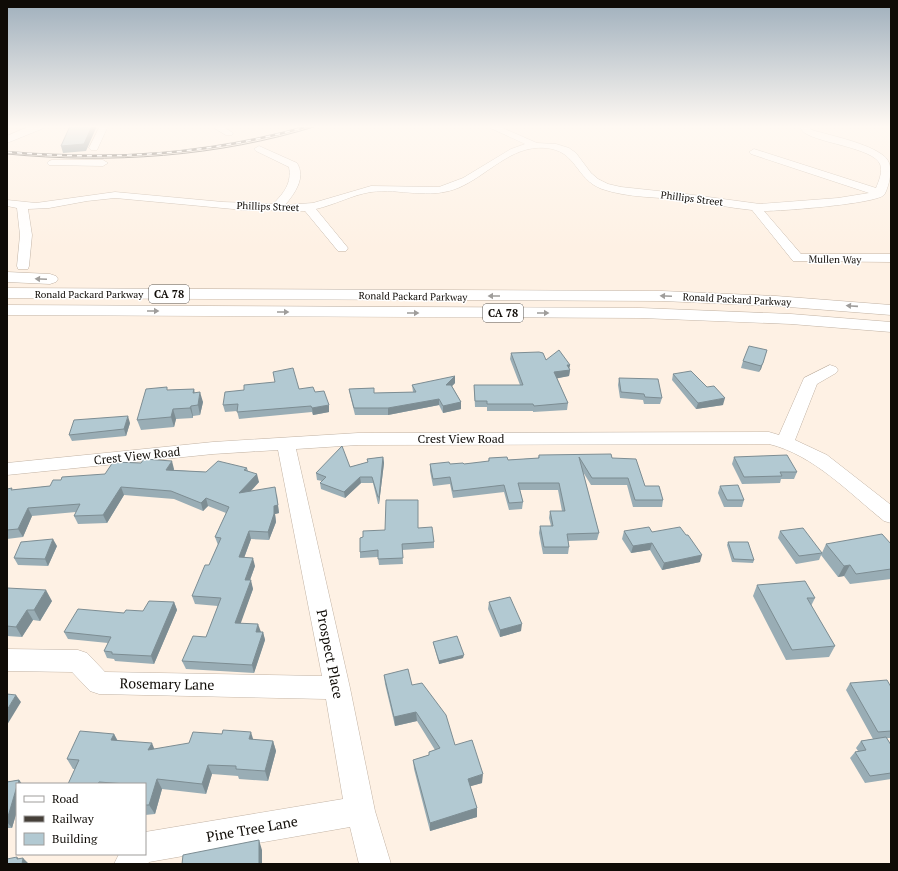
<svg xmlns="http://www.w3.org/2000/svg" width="898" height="871" font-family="'PT Serif',serif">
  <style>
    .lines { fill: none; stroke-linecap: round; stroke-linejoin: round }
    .minor-casing { stroke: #c2b3a4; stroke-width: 1 }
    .major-casing { stroke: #c2b3a4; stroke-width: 1 }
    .highway-casing { stroke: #c2b3a4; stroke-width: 1 }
    .minor { fill: #fff; fill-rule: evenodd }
    .major { fill: #fff; fill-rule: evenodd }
    .highway { fill: #fff; fill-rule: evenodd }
    .tram { stroke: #453f38; stroke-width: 1 }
    .rail-casing { stroke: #453f38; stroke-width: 2.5 }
    .rail { stroke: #fff; stroke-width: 1.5; stroke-dasharray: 5; stroke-linecap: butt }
    .wall { fill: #99adb5 }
    .shaded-wall { fill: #7d8d93 }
    .building { fill: #b2c9d2; stroke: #7d8d93 }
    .oneway { fill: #9f9d9b }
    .labels { text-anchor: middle; stroke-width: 3; stroke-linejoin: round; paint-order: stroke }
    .far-street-label { font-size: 10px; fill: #0f0b06; stroke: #fff }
    .shield { fill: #fff; stroke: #575451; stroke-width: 1 }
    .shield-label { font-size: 11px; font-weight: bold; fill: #0f0b06 }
    .street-label { font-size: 12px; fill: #0f0b06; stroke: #fff }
    .near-street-label { font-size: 14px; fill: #0f0b06; stroke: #fff }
  </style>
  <rect width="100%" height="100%" fill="#fef1e4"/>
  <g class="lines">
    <defs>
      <path id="minor" d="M100 126H108L97 150H91L89 148Z
        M211 126H222L233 133 232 135H226Z
        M486 126H498L537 143 556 144 569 148 576 153 591 173 598 179 608 184 621 187 686 194 760 204 838 198 869 193 751 154 749 152 754 149 876 188C879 181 883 171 880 164 873 148 819 143 805 133 803 132 801 129 799 126H808L812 130C832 136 868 143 884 156 890 161 891 168 890 175 890 180 887 191 884 195 875 204 781 211 764 211L801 254H891V262L793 261 752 210C730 208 708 203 686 200 658 197 628 198 602 189 575 179 577 150 545 148 511 145 487 176 458 188 429 200 400 188 371 192 352 195 334 205 316 209L348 248 346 251H338L305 211 244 210 115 198 87 201 49 208 28 209 32 235 29 266 28 269H18L17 266 20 235 17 208 7 206V200L36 203 115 192 223 202 273 204C284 193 292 183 289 167L256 151 254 149 259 146 297 163C306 178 295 193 285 205L313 203 371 186 439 187 463 178 511 149 525 144Z
        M52 160H103L108 163 103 166 49 165 47 163 49 161Z
        M830 365 836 367 838 370 836 373 817 384 795 440 827 455 891 505V523L884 521C849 493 814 455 769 444L358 445 296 449 350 688 375 811 391 864H359L350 827 149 862 148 864H114L119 854H145V832L343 799 326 699 99 694 90 691 72 672 7 671V649L78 650 87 653 105 672 322 676 278 450 213 454 7 475V463L213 442 358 433 769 432 779 435 804 378Z"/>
      <path id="major" d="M30 126H45L44 128 7 143V136Z"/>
      <path id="highway" d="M7 272 50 274 56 276 58 279 56 282 50 284 7 282Z
        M7 288 662 291 776 296 891 305V315L776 306 662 301 7 298Z
        M7 305 641 308 791 314 891 322V332L791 324 641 318 7 315Z"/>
    </defs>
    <!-- minor casing -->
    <use href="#minor" class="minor-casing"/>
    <!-- major casing -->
    <use href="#major" class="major-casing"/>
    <!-- highway casing -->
    <use href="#highway" class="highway-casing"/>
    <!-- minor -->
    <use href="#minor" class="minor"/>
    <!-- major -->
    <use href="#major" class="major"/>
    <!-- highway -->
    <use href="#highway" class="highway"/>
    <!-- tram -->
    <path class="tram" d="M7 154C110 164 218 157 317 126"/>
    <defs>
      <path id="rail" d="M7 152C113 161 207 155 309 126"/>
    </defs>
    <!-- rail casing -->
    <use href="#rail" class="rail-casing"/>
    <!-- rail -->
    <use href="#rail" class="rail"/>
  </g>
  <!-- wall -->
  <path class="wall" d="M767 350 761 369 759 372 741 368 743 361Z
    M511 353 570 365 569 368 570 370 569 376 557 378 568 403 567 410 533 412V411H487V407H475L474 385H520L510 359Z
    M673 374 723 405 696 409 672 380Z
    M619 378 662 398 660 404H644L643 400 620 398 618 385Z
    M455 383 452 386 461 402V409L443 413 439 405 388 415H355L350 395 349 389 374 388V393L413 392 412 385Z
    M194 389 195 393 203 402 200 415 193 416V418L176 419 174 427 141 430 137 420 168 390Z
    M299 389 315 392 329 412 313 415 312 412 239 419 237 411 225 412 223 405Z
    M130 423 126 436 72 441 69 435Z
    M539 455 612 458 645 486 663 500 662 507H633L627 485H591L583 472 599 533 597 540 568 541 569 547 568 554H543L539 533 540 526H551L549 518 550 511H562L558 490H520L523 502 522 509 509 510 504 492 453 498 450 484 433 486 430 471V464H464L488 462 489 458 508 460 538 458Z
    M383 457 384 463 379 504H378L373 483H361L345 498 321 489 320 483 322 481 317 480 316 473 350 467 368 462 367 459Z
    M734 457 797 472 794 479H781L780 483 742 484 732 464Z
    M247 468 248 471 259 482 251 491 277 495 279 513 275 514 276 522 269 540 251 539 244 558 255 566 250 580 253 589 240 623 261 632H263L265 640 254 673 186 669 182 661 206 637 218 606 195 604 192 596 209 565 218 545 215 537 226 513 208 506 203 511 174 499 124 495 107 523 78 524 74 516 76 512 32 516 23 537 7 539V489L12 490 50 486 174 469V470L206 472Z
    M720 486 744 500 742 507H724L718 493Z
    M418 528 434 542V548L402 550 403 564 379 565 378 557 360 558V552Z
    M624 531 652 532 686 535 700 562 662 570 650 550 631 553 622 539Z
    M780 531 822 553 819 560 796 564 778 538Z
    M728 542 754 560 753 563 732 562 727 545Z
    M826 544H891V579L850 584 844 576 838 577 821 555Z
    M57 546 48 566 18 565 14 558Z
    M757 585 815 598 811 606 835 646 829 657 786 660 753 596Z
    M7 588 52 601 40 621 33 620 22 637 7 636Z
    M174 602 177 610 154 664 115 661 114 659 107 658 104 651 108 643 68 639 64 632 124 613 143 611Z
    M489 602 521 631 500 637 488 609Z
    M433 642 463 658 439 664 434 646Z
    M384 675 412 685 482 783 470 786 477 808V817L430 831 414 769 413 760 429 755V752L435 750 417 721 395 726 385 684Z
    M850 683 891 687V738H887L891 745V779L865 783 850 758 855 752 858 751 856 748 861 741 873 739 846 690Z
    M114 734 118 741 155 749 253 740 273 741 276 751 268 781 239 779 238 776 212 774 206 794 162 789 155 814 145 815V784H68L75 769H73L67 759Z
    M19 780 22 784H17V811L12 828H7V782Z"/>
  <!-- shaded-wall -->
  <path class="shaded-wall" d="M92 126H97L86 151 63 153 61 146Z
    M763 363 761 369 759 372 761 366Z
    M567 365H570L569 370H570L569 376 554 379V372Z
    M455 376V383L446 392V385Z
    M200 392 203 402 200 415 198 405Z
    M725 398 723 405 696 409 698 403Z
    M439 399V405L388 415V408Z
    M461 402V409L443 413V406Z
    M329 405V412L313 415 312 408Z
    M191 406 193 416V418L190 408Z
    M173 409 176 419 174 427 171 417Z
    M128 416 130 423 126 436 124 429Z
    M383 457 384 463 379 504V497Z
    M172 461 174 469 169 478 166 470Z
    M257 474 259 482 241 501 239 493Z
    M360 477 361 483 345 498 344 492Z
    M121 487 124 495 107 523 103 515Z
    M275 487 279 513 275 514 276 522 269 540 268 532Z
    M206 498 208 506 203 511 201 503Z
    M28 508 32 516 23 537 18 529Z
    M249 531 251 539 241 566 239 557Z
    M53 539 57 546 48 566 45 559Z
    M652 543 650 550 631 553 633 546Z
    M702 555 700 562 662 570 664 563Z
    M253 558 255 566 247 588 245 580Z
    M850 565 844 576 838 577 844 566Z
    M251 580 253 589 238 631 235 623Z
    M46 590 52 601 40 621 34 610Z
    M174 602 177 610 154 664 151 656Z
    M27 610 33 620 22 637 16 627Z
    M258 624 261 632H256Z
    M522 624 521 631 500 637V630Z
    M263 632 265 640 254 673 252 665Z
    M464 655 463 658 439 664V661Z
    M16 695 21 702 7 725V710Z
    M416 712 417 721 395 726 394 717Z
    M251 732 254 742 249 739Z
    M114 734 119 744 111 740Z
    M273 741 276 751 268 781 265 771Z
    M152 743 156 753 148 750Z
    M208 765 212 774 206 794 202 784Z
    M483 774 482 783 468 787V779Z
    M157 779 162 789 155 814 149 805Z
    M19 780 22 784H18Z
    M17 786V811L12 828 7 822V820Z
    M477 808V817L430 831V823Z
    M259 840 262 850V864H259Z
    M17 857 22 863 23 858 29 864H21L17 859Z"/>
  <!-- building -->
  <path class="building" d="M70 126H92L84 144 61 146Z
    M749 346 767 350 763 363 761 366 743 361Z
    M559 350 570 365H567L570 370 554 372 568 403 534 406 533 404H487V401H475L474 385H523L511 353 539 352 543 353 546 360Z
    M293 368 299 389 313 387 315 392 324 391 329 405 312 408 311 406 237 412 238 404 223 405 225 392 244 390V385L275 382 273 372Z
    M691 371 707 387 714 386 725 398 698 403 673 374Z
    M455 376 446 385H451L461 402 443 406 439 399 388 408H354L349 389 374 388V393L416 392 412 385Z
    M619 378 658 379 662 398 645 397 644 394 621 392Z
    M167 387V390L194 389 193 393 200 392 198 405 191 406 190 408 173 409 171 417 137 420 146 389Z
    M128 416 124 429 69 435 74 420Z
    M342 446 350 467 368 462 367 459 383 457 379 497H378L372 477H360L344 492 320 483 326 477 316 473Z
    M611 454 612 458 636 459 645 486H659L663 500H635L628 478H592L579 457 599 533 567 534 569 547H544L540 526H553L550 511H565L559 483H518L523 502 509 503 504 485 453 491 450 477 433 479 430 464 449 462 450 464 463 463 464 464 489 461V458L507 457 508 460 539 458V455Z
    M787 455 797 472H780L782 476 744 477 734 457Z
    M144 459 172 461 166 470 206 472 218 461 247 468 244 470 257 474 239 493 275 487 278 505 274 506V514L268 532 249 531 239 557 253 558 245 580H251L235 623 258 624 256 632H263L252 665 182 661 193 636 206 637 221 598 192 596 205 565H209L221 538 215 537 229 507 206 498 201 503 171 491 121 487 103 515 74 516 80 504 28 508 18 529 7 530V489L12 488 11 490 50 486 53 480H61L62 477 105 474 113 462 141 463Z
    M738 485 744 500H727L720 486Z
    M386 500H418V528L432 527 434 542 402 544 403 558 378 559V550L360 552V538L363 537V531L385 530Z
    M649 527 652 532 680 527 686 535H688L702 555 664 563 652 543 633 546 624 531Z
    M803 528 822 553 799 556 780 531Z
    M882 534 891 544V569L856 574 850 565 844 566 826 544Z
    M53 539 45 559 14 558 21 542Z
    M728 542H748L754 560 734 559Z
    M805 581 815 598H807L835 646 792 650 757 585Z
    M7 588 46 590 34 610H27L16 627 7 626Z
    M510 597 522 624 500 630 489 602Z
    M149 601 174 602 151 656 112 654V652L104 651 111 637 64 632 78 609 124 613 126 610 143 611Z
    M457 636 464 655 439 661 433 642Z
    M408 669 412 685 422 683 446 715 455 745 472 740 483 774 468 779 477 808 430 823 413 760 429 755V752L440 748 416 712 394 717 384 675Z
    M887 680 891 687V731L878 732 850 683Z
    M7 694 16 695 7 710Z
    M223 730 251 732 249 739 273 741 265 771 236 769V766L208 765 202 784 157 779 149 805H145V784H126L99 782 98 784H68L79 760 67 759 80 731 114 734 111 740 152 743 148 750 189 743 193 732 222 734Z
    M886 737 891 745V773L870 776 855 752 866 750 861 741Z
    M19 780 18 784H17V786L7 820V782Z
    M259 840V864H182L183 855Z
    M17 857V859L23 858 22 864H7V859Z"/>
  <!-- one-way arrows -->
  <defs><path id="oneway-solid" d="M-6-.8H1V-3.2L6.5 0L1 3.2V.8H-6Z"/></defs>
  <g class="oneway">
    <use href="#oneway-solid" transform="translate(41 279) rotate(-177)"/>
    <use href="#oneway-solid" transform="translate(494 296) rotate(-180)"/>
    <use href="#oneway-solid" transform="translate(666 296) rotate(-178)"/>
    <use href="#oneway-solid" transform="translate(852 306) rotate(-176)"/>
    <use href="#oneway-solid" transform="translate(153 311)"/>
    <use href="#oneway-solid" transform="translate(283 312)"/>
    <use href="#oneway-solid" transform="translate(413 313)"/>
    <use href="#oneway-solid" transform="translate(543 313)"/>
  </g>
  <!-- sky -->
  <linearGradient id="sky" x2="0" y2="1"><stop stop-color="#9fafbc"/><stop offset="0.51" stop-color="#fff9f3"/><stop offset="1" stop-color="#fff9f3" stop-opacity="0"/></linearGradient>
  <rect width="898" height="248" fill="url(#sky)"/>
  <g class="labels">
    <!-- far-street labels -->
    <g class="far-street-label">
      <text transform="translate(692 198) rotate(7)" y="4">Phillips Street</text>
      <text transform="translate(268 206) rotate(2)" y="4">Phillips Street</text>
      <text transform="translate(835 259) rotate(1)" y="4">Mullen Way</text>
      <text x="89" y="298">Ronald Packard Parkway</text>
      <text transform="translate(413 296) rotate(1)" y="4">Ronald Packard Parkway</text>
      <text transform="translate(737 299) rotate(3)" y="4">Ronald Packard Parkway</text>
    </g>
    <!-- shield labels -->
    <g class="shield">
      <rect x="149" y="285" width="40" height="18" rx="3"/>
      <rect x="483" y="304" width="40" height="18" rx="3"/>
    </g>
    <g class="shield-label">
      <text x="169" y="298">CA 78</text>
      <text x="503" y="317">CA 78</text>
    </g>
    <!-- street labels -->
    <g class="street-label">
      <text x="461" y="443">Crest View Road</text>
      <text transform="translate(137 456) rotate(-6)" y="4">Crest View Road</text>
    </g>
    <!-- near-street labels -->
    <g class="near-street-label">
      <text transform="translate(330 654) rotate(79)" y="5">Prospect Place</text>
      <text transform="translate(167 684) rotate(1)" y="5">Rosemary Lane</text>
      <text transform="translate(252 829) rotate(-10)" y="5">Pine Tree Lane</text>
    </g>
  </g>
  <!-- border -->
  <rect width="898" height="871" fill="none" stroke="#0f0b06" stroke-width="16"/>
  <!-- legend -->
  <rect x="16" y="783" width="130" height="72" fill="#ffffff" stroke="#9f9d9b"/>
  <rect x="24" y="796" width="20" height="6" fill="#ffffff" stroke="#9f9d9b"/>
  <text x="52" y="803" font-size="12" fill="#0f0b06">Road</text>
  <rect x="24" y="816" width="20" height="6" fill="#453f38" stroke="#9f9d9b"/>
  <text x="52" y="823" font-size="12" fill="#0f0b06">Railway</text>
  <rect x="24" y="833" width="20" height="12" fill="#b2c9d2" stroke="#9f9d9b"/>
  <text x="52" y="843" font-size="12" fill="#0f0b06">Building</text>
</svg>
